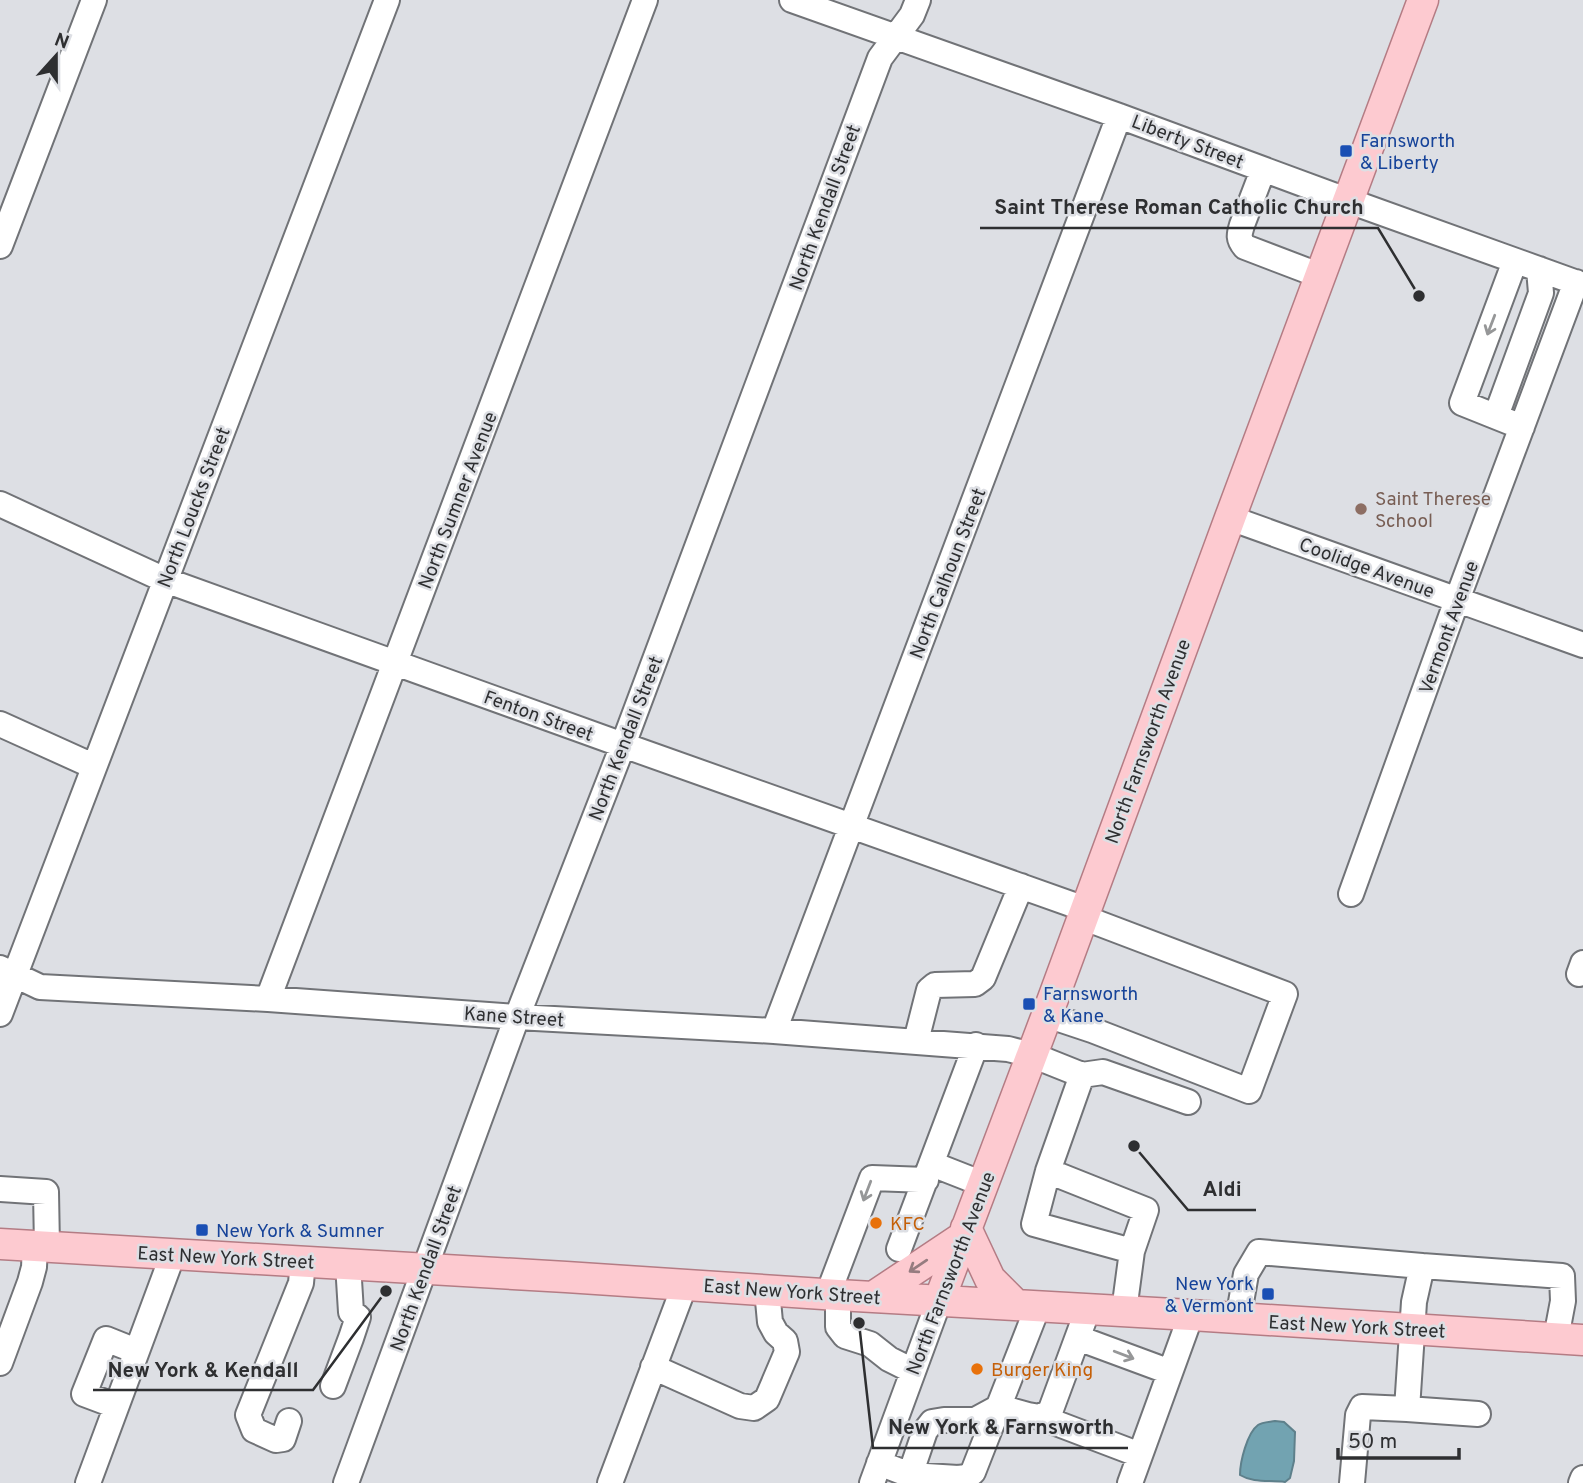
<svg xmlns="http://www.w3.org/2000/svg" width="1583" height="1483" font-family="Overpass,sans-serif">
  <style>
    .water { fill: #72a3b1; stroke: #5e808b; stroke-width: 2 }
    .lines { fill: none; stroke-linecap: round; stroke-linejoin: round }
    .minor-casing { stroke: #717377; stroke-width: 28 }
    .major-casing { stroke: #b47c84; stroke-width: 33 }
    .minor { stroke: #fff; stroke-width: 24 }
    .major { stroke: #fdcad0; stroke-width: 30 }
    .oneway { stroke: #969798 }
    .oneway2 { stroke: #967c80 }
    .transit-dot { fill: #1a4fb4; stroke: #dddfe4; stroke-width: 2.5 }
    .education-dot { fill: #8d6e63; stroke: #dddfe4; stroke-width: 2.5 }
    .food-dot { fill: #e8710a; stroke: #dddfe4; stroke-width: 2.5 }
    .labels { text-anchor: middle; stroke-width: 5; stroke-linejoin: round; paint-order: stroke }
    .transit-label { font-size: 19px; fill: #164399; stroke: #dddfe4; text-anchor: start }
    .street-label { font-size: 19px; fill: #2e2f31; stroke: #dddfe4 }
    .education-label { font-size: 19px; fill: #785e54; stroke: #dddfe4; text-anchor: start }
    .food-label { font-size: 19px; fill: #c56008; stroke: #dddfe4; text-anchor: start }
    .leader { fill: none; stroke: #2e2f31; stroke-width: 2.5 }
    .callout-dot { fill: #2e2f31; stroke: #dddfe4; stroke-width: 2.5 }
    .callout-label { font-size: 21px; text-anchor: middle; font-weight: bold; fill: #2e2f31; stroke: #dddfe4; stroke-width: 5; stroke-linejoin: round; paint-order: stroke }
  </style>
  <rect width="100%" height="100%" fill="#dddfe4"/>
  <!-- water -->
  <path class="water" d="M1275 1421 1284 1422 1295 1432 1294 1461 1290 1478 1285 1482C1269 1480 1253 1483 1240 1475 1240 1462 1247 1433 1258 1425 1262 1422 1270 1422 1275 1421Z"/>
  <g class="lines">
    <defs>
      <path id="minor" d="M792 0 1119 116 1349 201 1583 285
        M1263 170 1242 225C1239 235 1238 239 1245 247L1321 276
        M0 246 94 0
        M1515 261 1462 403 1522 427
        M1496 416 1541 293 1539 269
        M0 504 165 580 623 745 1085 909
        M1230 518 1583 645
        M0 724 93 766
        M1351 894 1457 600 1576 282
        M0 968 40 987 268 999 517 1017 774 1031 1008 1049 1032 1055 1082 1075 1048 1171 1034 1224 1132 1251
        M1579 974 1583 963
        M268 999 645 0
        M0 1014 387 0
        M1047 1015 1092 1030 1249 1091 1285 994 1082 917
        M774 1031 1119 116
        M916 1041 929 990 935 985 975 984 983 978 1021 886
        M1082 1075 1103 1072 1188 1102
        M932 1164 983 1184
        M1048 1171 1146 1210 1132 1251 1124 1311
        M0 1189 46 1192 47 1247
        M899 1249 976 1045
        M1422 1266 1562 1276 1563 1301 1556 1338
        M828 1294 872 1178 926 1180
        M838 1295V1327L845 1336 870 1344 889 1359 913 1371
        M1238 1319 1246 1274 1259 1252 1422 1266 1414 1302 1407 1409 1478 1414
        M1078 1338 1170 1372
        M0 1363 30 1282 34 1267 35 1246
        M653 1367 740 1406 754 1408 767 1399 787 1352 785 1341 776 1333 770 1322 767 1290
        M333 1386 351 1338 358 1317 351 1312 348 1264
        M116 1406 84 1394 106 1339 136 1351
        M1040 1417 1140 1455
        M289 1421 283 1439 276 1440 254 1430 248 1415 301 1283 303 1261
        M879 1463 910 1475 958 1478 967 1477 973 1472 1038 1306
        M910 1475 925 1431 932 1422 944 1420H975L999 1407 1028 1415 1040 1417 1050 1412 1088 1309
        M88 1483 173 1254
        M346 1483 517 1017 623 745 880 58 912 15 918 0
        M610 1483 685 1284
        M872 1483 939 1301
        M1130 1483 1191 1315
        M1352 1483 1358 1415 1362 1407 1407 1409
        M1581 1483 1583 1478"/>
      <path id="major" d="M966 1228 990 1279 1016 1305
        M0 1244 566 1277 838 1295 1191 1315 1583 1340
        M873 1297 963 1237
        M939 1301 1047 1015 1230 518 1423 0"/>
    </defs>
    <!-- minor casing -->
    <use href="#minor" class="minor-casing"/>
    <!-- major casing -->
    <use href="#major" class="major-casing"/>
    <!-- minor -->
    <use href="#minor" class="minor"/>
    <!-- major -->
    <use href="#major" class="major"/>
  </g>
  <!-- one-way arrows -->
  <defs><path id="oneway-shaft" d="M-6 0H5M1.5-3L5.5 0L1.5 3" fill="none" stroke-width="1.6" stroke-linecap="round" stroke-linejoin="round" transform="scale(1.75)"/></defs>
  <g class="oneway">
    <use href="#oneway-shaft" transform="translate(1491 325) rotate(111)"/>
    <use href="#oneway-shaft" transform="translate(867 1191) rotate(111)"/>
    <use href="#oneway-shaft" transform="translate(1124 1355) rotate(21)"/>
  </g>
  <use class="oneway2" href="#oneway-shaft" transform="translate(918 1266) rotate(146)"/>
  <!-- markers -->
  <g class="transit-dot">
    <rect x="1339" y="144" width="14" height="14" rx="3.5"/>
    <rect x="1022" y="997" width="14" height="14" rx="3.5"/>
    <rect x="195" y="1223" width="14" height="14" rx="3.5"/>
    <rect x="1261" y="1287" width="14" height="14" rx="3.5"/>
  </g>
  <circle class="education-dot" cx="1361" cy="509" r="7"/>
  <g class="food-dot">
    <circle cx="876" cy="1223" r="7"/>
    <circle cx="977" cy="1369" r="7"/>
  </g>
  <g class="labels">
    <!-- transit labels -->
    <g class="transit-label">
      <text x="1360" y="147">Farnsworth<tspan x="1360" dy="22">&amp; Liberty</tspan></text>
      <text x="1043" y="1000">Farnsworth<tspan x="1043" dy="22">&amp; Kane</tspan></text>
      <text x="216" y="1237">New York &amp; Sumner</text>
      <text x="1254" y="1290" text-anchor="end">New York<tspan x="1254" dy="22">&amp; Vermont</tspan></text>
    </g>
    <!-- street labels -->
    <g class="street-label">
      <text transform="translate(1188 141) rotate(21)" y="7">Liberty Street</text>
      <text transform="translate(824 207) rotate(-70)" y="7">North Kendall Street</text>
      <text transform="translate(457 500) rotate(-69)" y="7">North Sumner Avenue</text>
      <text transform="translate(193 507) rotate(-69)" y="7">North Loucks Street</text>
      <text transform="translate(1367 567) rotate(20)" y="7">Coolidge Avenue</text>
      <text transform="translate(947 573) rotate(-69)" y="7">North Calhoun Street</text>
      <text transform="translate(1448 627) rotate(-70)" y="7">Vermont Avenue</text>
      <text transform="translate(539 715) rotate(20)" y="7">Fenton Street</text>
      <text transform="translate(625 738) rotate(-69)" y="7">North Kendall Street</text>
      <text transform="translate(1147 741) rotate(-70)" y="7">North Farnsworth Avenue</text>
      <text transform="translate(514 1016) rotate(4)" y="7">Kane Street</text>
      <text transform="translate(226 1257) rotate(3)" y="7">East New York Street</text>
      <text transform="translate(425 1268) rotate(-70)" y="7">North Kendall Street</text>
      <text transform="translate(950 1273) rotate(-69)" y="7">North Farnsworth Avenue</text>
      <text transform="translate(792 1291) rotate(4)" y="7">East New York Street</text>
      <text transform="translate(1357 1326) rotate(3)" y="7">East New York Street</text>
    </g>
    <!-- education labels -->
    <g class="education-label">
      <text x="1375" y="505">Saint Therese<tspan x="1375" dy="22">School</tspan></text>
    </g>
    <!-- food labels -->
    <g class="food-label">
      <text x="890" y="1230">KFC</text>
      <text x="991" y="1376">Burger King</text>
    </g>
  </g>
  <!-- callouts -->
  <path class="leader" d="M1419 296L1378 228H980M1134 1146L1188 1210H1256M386 1291L313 1390H93M859 1323L873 1448H1128"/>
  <g class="callout-dot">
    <circle cx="1419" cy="296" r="7"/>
    <circle cx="1134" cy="1146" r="7"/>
    <circle cx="386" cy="1291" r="7"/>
    <circle cx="859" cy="1323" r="7"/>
  </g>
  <g class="callout-label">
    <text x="1179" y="214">Saint Therese Roman Catholic Church</text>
    <text x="1222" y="1196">Aldi</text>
    <text x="203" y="1377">New York &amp; Kendall</text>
    <text x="1001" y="1434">New York &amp; Farnsworth</text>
  </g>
  <!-- north arrow -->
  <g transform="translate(56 56) rotate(21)" stroke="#dddfe4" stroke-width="5" paint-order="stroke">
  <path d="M0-5L12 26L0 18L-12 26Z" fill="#2e2f31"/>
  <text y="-10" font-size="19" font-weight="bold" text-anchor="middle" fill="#2e2f31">N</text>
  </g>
  <!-- scale -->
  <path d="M1338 1448v10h121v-10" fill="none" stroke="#2e2f31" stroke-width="3.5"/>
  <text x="1348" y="1448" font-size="21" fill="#2e2f31" stroke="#dddfe4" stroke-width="5" paint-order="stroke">50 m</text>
</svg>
